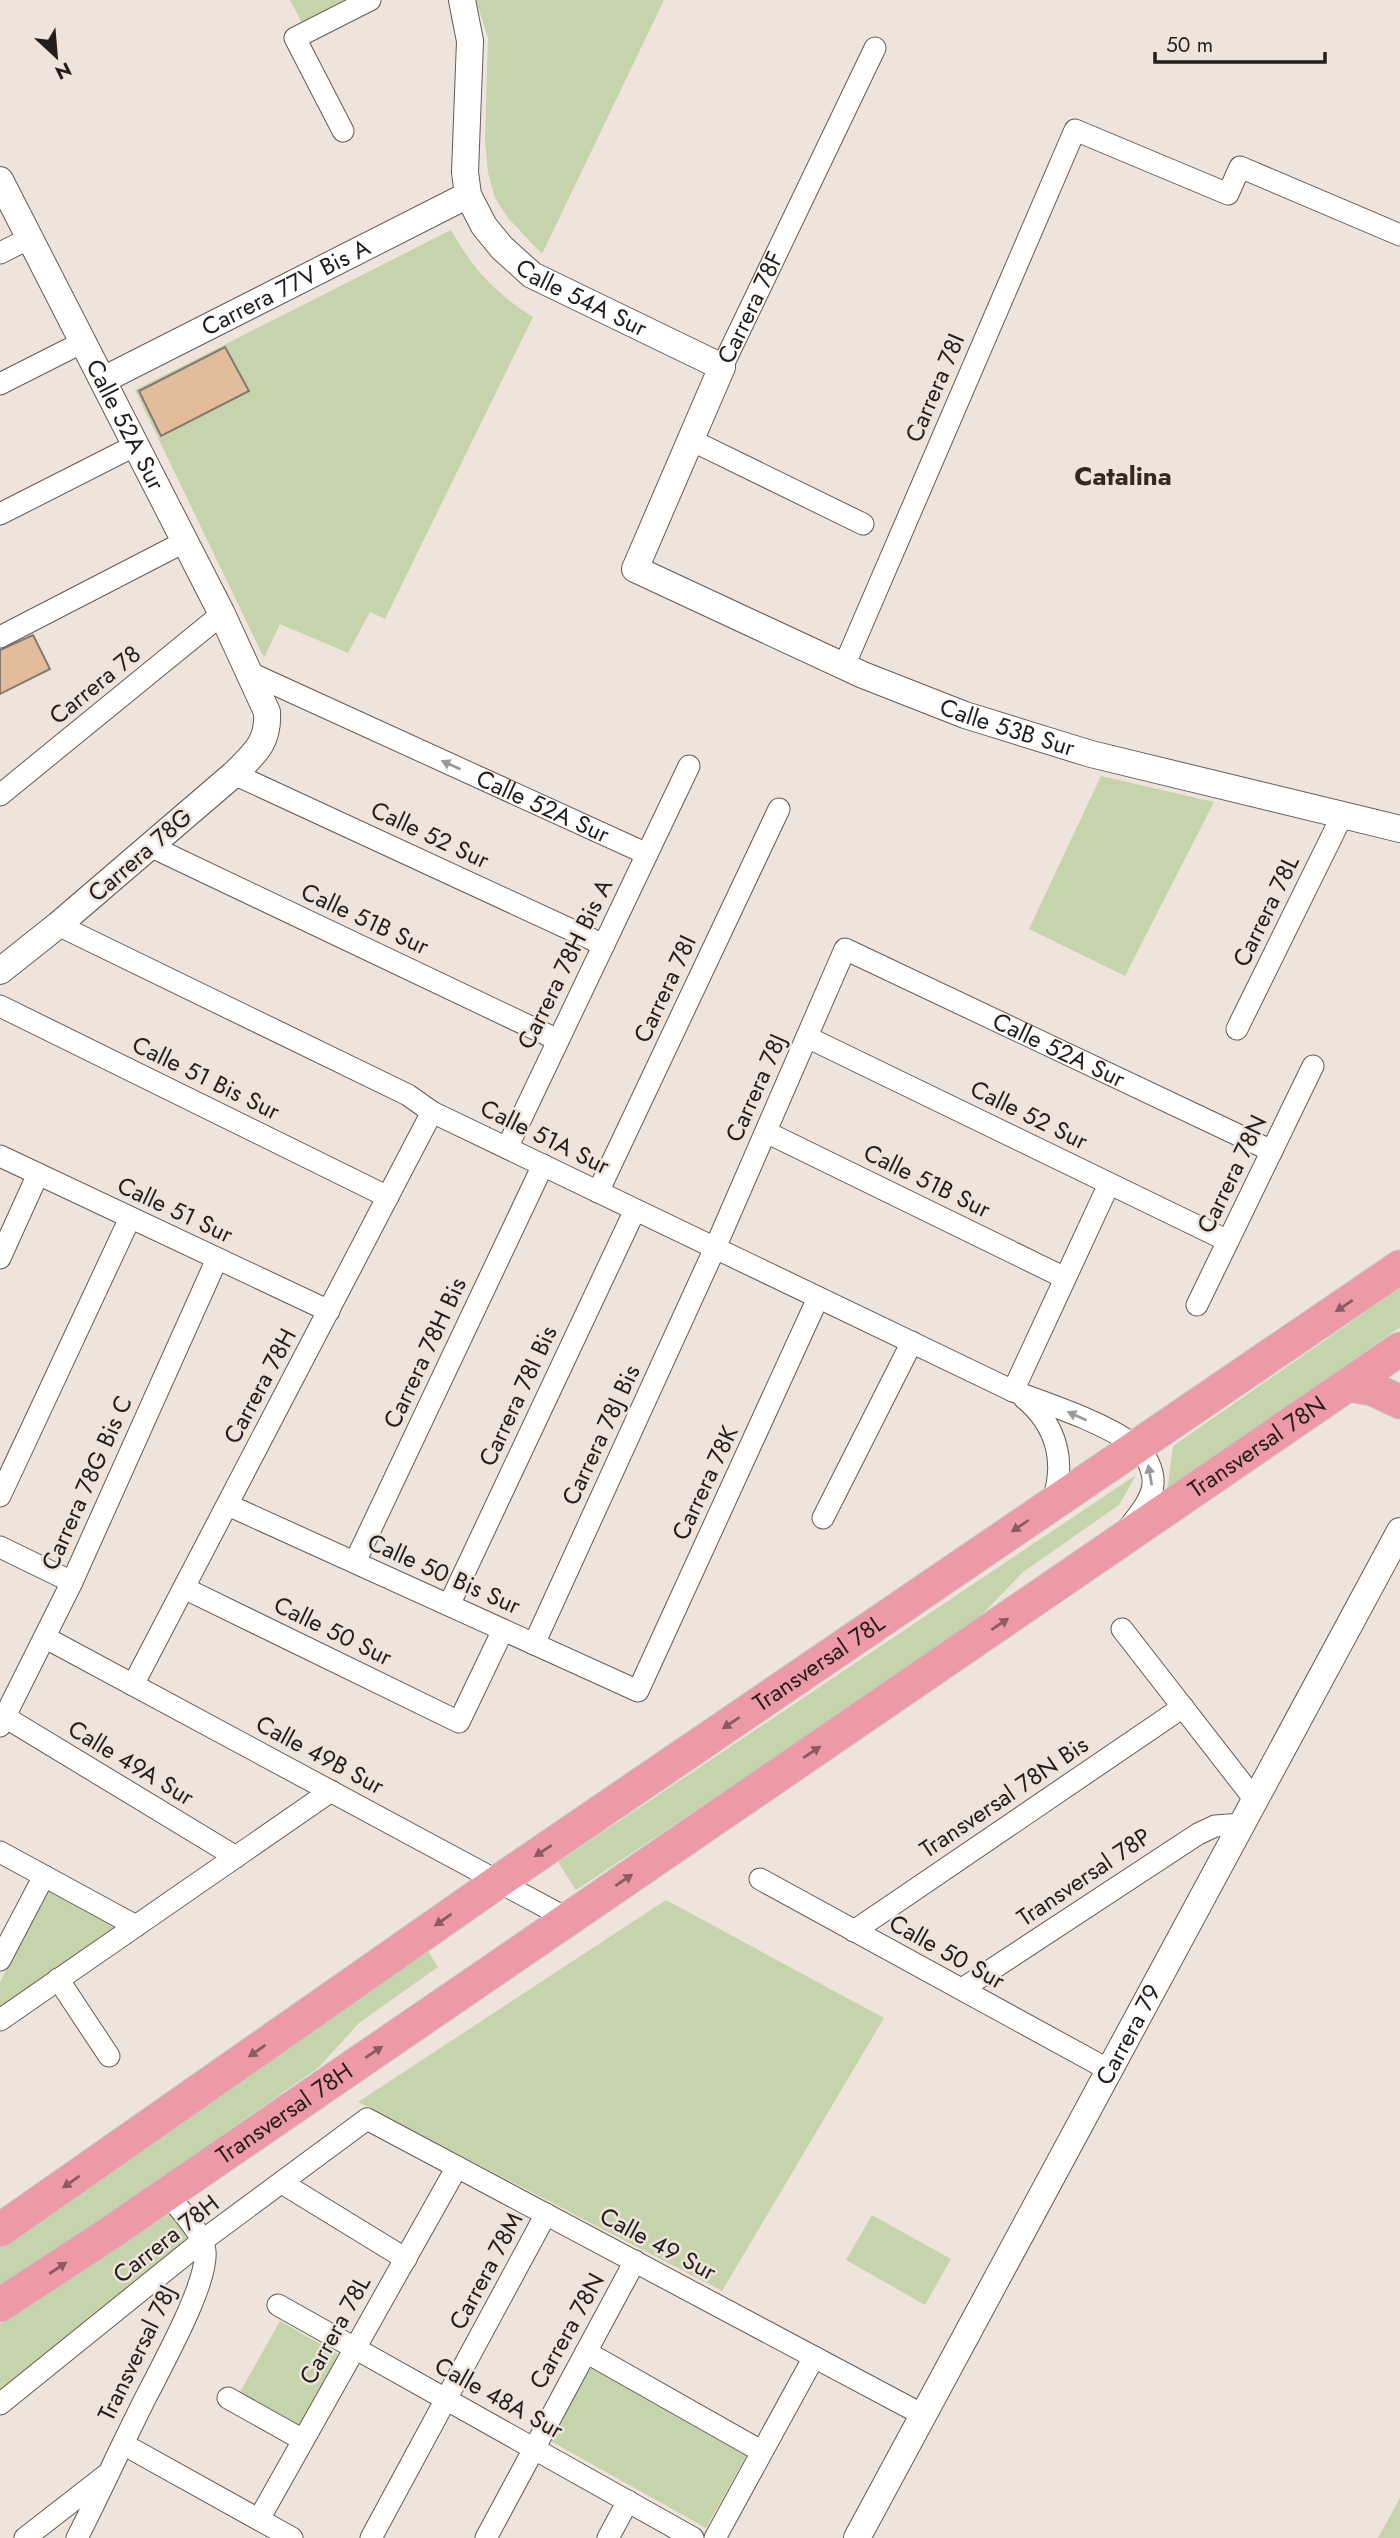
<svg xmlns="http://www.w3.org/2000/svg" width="1400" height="2538" font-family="Jost,sans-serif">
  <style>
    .green { fill: #c6d4ab }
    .building { fill: #e3bc9b; stroke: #837971; stroke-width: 2 }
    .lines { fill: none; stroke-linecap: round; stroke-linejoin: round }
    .minor-casing { stroke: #655b53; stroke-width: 23 }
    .tertiary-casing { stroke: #655b53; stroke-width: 28 }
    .primary-casing { stroke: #c6c4c4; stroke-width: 35 }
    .minor { stroke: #fff; stroke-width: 21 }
    .tertiary { stroke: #fff; stroke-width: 26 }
    .primary { stroke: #ee9aa6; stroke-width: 33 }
    .oneway { fill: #9c9a98 }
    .oneway2 { fill: #885c60 }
    .labels { text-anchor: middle; stroke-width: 5; stroke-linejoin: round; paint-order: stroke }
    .street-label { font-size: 24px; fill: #231e1b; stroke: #efe4db }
    .neighbourhood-label { font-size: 26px; font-weight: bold; fill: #312821; stroke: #efe4db }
  </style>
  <rect width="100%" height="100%" fill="#efe4db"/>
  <!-- green -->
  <path class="green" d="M290 0H344L302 23Z
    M476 0H664L542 254 508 218 495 198 488 173 485 140 488 38Z
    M451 230C472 268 496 294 533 317L385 619 370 612 348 653 280 624 264 658 135 390Z
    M1101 776 1214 802 1125 976 1029 929Z
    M1400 1288V1327L1167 1492 1173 1446Z
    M1136 1475 1119 1505 1023 1572 966 1631 576 1890 558 1862Z
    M49 1889 117 1926 0 2011V1982Z
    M666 1900 884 2018 722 2291 358 2102Z
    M426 1948 438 1967 359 2023 319 2067 97 2223 0 2287V2245Z
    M171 2213 190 2239 0 2390V2324Z
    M872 2215 951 2259 925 2305 846 2260Z
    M280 2321 340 2355 299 2428 239 2394Z
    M588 2363 748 2453 706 2528 545 2438Z
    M1400 2498V2538H1378Z"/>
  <!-- building -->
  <path class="building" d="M225 347 249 391 161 436 139 391Z
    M33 635 50 669 0 694V650Z"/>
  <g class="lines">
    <defs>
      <g id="minor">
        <path d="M343 131 295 38 370 0"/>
        <path d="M0 253 30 238"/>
        <path id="s1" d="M722 367 875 48"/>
        <path d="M0 384 83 342"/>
        <path d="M691 440 863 524"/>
        <path d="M0 514 136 445"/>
        <path d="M0 637 186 541"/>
        <path d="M844 666 1075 130 1228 194 1240 167 1400 235"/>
        <path id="s2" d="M248 672 647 854"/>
        <path d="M234 774 604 945"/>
        <path d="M0 795 222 614"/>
        <path d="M150 846 558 1040"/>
        <path d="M58 925 408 1095 432 1112 1013 1391C1051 1405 1103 1422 1136 1446 1146 1454 1154 1471 1153 1484 1152 1499 1139 1514 1130 1526"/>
        <path d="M0 1006 388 1197"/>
        <path d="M1237 1029 1342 816"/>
        <path d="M807 1037 1228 1241"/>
        <path d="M766 1132 1065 1278"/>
        <path d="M507 1148 689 766"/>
        <path d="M0 1156 329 1311"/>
        <path d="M598 1192 779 809"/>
        <path d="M0 1258 38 1174"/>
        <path d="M1197 1305 1313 1066"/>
        <path d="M1013 1391 1109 1184"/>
        <path d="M1024 1398C1058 1426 1067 1465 1051 1505"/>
        <path d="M0 1496 130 1218"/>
        <path d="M228 1505 638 1691 818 1298"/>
        <path d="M823 1518 912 1342"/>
        <path d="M0 1547 72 1582"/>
        <path d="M355 1562 543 1165"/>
        <path d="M184 1588 459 1722 503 1630"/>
        <path d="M449 1605 635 1210"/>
        <path d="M1122 1629 1255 1800"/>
        <path d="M46 1638 568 1919"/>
        <path id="s3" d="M534 1644 715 1248 845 949 1272 1151"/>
        <path d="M133 1685 432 1112"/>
        <path d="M0 1714 236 1857"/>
        <path d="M0 1726 72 1582 217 1259"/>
        <path d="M0 1852 136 1926"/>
        <path d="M760 1879 1109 2070"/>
        <path d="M854 1931 1183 1707"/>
        <path d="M0 1960 44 1876"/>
        <path d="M58 1979 109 2056"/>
        <path d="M962 1989 1198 1834 1215 1826 1242 1824"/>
        <path d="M0 2020 331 1791"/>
        <path d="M282 2183 406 2259"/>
        <path d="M278 2305 693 2538"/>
        <path d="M586 2352 761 2451"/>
        <path d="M228 2398 303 2440"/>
        <path d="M0 2404 202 2241 367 2119 923 2415"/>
        <path d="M123 2444 292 2538"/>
        <path d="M259 2519 457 2167"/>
        <path d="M25 2538 106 2475"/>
        <path d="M77 2538C98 2497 117 2455 138 2413 154 2379 209 2285 205 2251 203 2233 178 2208 167 2193"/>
        <path d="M371 2538 546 2214"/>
        <path d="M486 2538 635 2261"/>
        <path d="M608 2538 628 2501"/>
        <path d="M715 2538 814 2357"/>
      </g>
      <g id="tertiary">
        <path id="s4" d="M462 0 470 41 465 172 468 195 484 226 502 248 532 275 722 367 635 569 863 675 965 715 1091 754 1400 829"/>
        <path id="s5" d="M0 180 222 614 267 712C269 743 254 754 234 774L58 925 0 971"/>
        <path id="s6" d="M103 380 468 195"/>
        <path id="s7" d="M857 2538 1400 1531"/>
      </g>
      <g id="primary">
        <path d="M1348 1385 1373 1389 1400 1402"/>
        <path id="s8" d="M0 2230 499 1881 1400 1267"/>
        <path id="s9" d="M0 2305 107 2235 1400 1349"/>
      </g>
    </defs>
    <!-- minor casing -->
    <use href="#minor" class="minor-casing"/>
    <!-- tertiary casing -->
    <use href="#tertiary" class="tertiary-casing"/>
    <!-- primary casing -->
    <use href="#primary" class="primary-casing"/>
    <!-- minor -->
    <use href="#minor" class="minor"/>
    <!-- tertiary -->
    <use href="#tertiary" class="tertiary"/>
    <!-- primary -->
    <use href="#primary" class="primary"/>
  </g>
  <!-- one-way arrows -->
  <defs><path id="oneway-solid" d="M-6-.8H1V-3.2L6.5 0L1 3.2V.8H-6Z" transform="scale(1.75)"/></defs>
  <g class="oneway">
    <use href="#oneway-solid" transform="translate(451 765) rotate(-156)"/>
    <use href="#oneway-solid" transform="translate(1077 1416) rotate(-156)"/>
    <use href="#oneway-solid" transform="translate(1150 1475) rotate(-100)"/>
  </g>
  <g class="oneway2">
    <use href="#oneway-solid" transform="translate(1344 1306) rotate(146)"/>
    <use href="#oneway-solid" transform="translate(1020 1526) rotate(146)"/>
    <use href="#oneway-solid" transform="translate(1000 1624) rotate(-34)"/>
    <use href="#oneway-solid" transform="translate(731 1723) rotate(146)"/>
    <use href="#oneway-solid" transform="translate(812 1752) rotate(-34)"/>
    <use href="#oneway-solid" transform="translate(543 1851) rotate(146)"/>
    <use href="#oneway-solid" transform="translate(624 1880) rotate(-34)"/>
    <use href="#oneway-solid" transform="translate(443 1920) rotate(145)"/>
    <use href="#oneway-solid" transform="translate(257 2051) rotate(145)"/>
    <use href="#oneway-solid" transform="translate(374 2052) rotate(-34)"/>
    <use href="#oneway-solid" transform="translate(71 2182) rotate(145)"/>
    <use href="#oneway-solid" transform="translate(58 2268) rotate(-33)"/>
  </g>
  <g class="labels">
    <!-- street labels -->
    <g class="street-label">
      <text dy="8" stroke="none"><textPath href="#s6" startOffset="205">Carrera 77V Bis A</textPath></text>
      <text dy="8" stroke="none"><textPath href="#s4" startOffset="354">Calle 54A Sur</textPath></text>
      <text dy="8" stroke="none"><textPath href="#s1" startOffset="66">Carrera 78F</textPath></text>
      <text transform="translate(935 388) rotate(-67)" y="8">Carrera 78I</text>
      <text dy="8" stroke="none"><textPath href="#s5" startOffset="275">Calle 52A Sur</textPath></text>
      <text transform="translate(95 685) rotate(-39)" y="8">Carrera 78</text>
      <text dy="8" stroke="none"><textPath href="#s4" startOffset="1136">Calle 53B Sur</textPath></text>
      <text dy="8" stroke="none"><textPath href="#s2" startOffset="324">Calle 52A Sur</textPath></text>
      <text transform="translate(430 835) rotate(25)" y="8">Calle 52 Sur</text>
      <text transform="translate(140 855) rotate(-41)" y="8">Carrera 78G</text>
      <text transform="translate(1266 911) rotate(-64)" y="8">Carrera 78L</text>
      <text transform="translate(365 919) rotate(25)" y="8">Calle 51B Sur</text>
      <text transform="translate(565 964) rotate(-64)" y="8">Carrera 78H Bis A</text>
      <text transform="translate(665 989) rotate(-65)" y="8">Carrera 78I</text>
      <text dy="8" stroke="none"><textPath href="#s3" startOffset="998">Calle 52A Sur</textPath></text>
      <text transform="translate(206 1078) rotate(26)" y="8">Calle 51 Bis Sur</text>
      <text transform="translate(756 1088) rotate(-66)" y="8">Carrera 78J</text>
      <text transform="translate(1029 1115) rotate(26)" y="8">Calle 52 Sur</text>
      <text transform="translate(545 1137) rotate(26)" y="8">Calle 51A Sur</text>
      <text transform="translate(1232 1174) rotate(-64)" y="8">Carrera 78N</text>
      <text transform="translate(927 1181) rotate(26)" y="8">Calle 51B Sur</text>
      <text transform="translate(175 1210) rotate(25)" y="8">Calle 51 Sur</text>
      <text transform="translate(425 1353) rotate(-65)" y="8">Carrera 78H Bis</text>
      <text transform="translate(260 1386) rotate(-62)" y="8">Carrera 78H</text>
      <text transform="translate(518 1396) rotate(-65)" y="8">Carrera 78I Bis</text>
      <text transform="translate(601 1435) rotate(-65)" y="8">Carrera 78J Bis</text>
      <text dy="8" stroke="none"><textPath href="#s9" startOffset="1522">Transversal 78N</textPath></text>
      <text transform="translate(87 1483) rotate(-66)" y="8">Carrera 78G Bis C</text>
      <text transform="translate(705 1483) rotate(-65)" y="8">Carrera 78K</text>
      <text transform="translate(444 1574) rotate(24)" y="8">Calle 50 Bis Sur</text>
      <text transform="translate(333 1631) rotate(26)" y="8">Calle 50 Sur</text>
      <text dy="8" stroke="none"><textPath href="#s8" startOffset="996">Transversal 78L</textPath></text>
      <text transform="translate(320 1755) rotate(28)" y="8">Calle 49B Sur</text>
      <text transform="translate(131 1763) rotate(31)" y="8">Calle 49A Sur</text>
      <text transform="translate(1004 1797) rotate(-34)" y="8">Transversal 78N Bis</text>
      <text transform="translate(1084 1877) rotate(-34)" y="8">Transversal 78P</text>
      <text transform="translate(947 1952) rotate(29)" y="8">Calle 50 Sur</text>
      <text dy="8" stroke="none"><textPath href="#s7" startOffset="572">Carrera 79</textPath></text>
      <text dy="8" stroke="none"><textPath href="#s9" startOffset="343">Transversal 78H</textPath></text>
      <text transform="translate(166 2239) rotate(-38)" y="8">Carrera 78H</text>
      <text transform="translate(658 2244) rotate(28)" y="8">Calle 49 Sur</text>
      <text transform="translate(486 2271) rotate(-62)" y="8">Carrera 78M</text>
      <text transform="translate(335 2330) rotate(-61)" y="8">Carrera 78L</text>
      <text transform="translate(567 2331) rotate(-61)" y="8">Carrera 78N</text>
      <text transform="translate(137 2353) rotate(-64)" y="8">Transversal 78J</text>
      <text transform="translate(499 2398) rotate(29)" y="8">Calle 48A Sur</text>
    </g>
    <!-- neighbourhood labels -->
    <g class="neighbourhood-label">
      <text x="1123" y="485">Catalina</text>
    </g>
  </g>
  <!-- north arrow -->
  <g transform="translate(56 56) rotate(154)" stroke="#efe4db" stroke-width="5" paint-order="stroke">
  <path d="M0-5L12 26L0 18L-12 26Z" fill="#231e1b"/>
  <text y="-10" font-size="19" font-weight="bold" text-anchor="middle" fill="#231e1b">N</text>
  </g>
  <!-- scale -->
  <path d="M1155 52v10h170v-10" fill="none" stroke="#231e1b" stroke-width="3.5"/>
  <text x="1166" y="52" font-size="21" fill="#231e1b" stroke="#efe4db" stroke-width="5" paint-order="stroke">50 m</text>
</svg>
